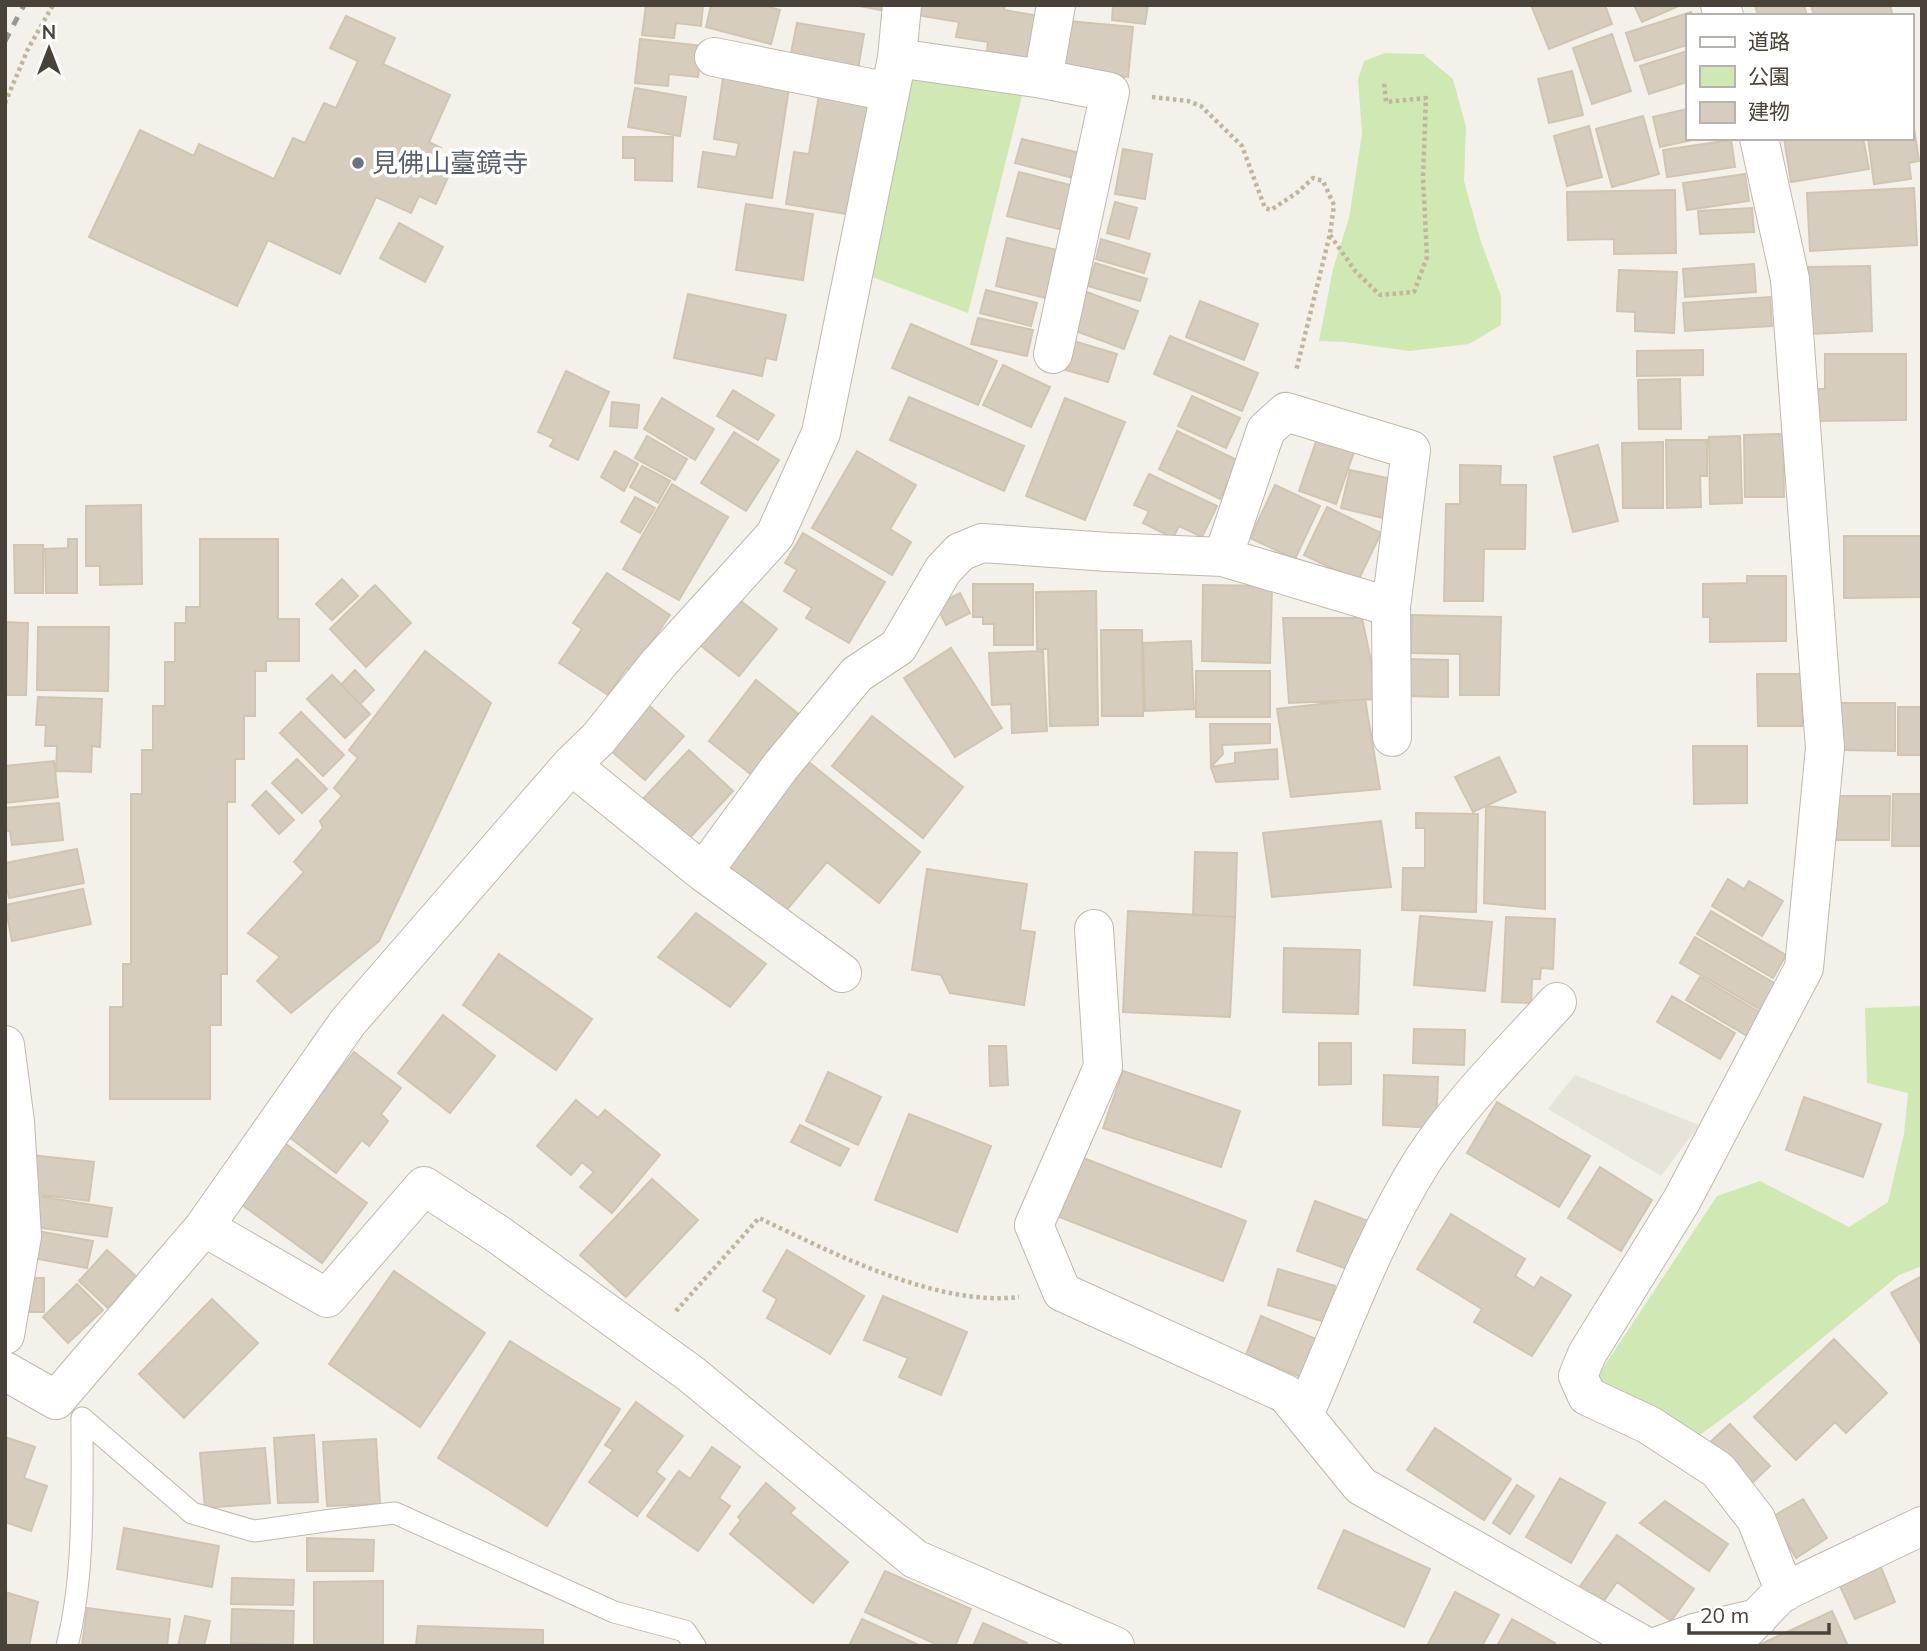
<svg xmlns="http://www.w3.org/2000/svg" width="1927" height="1651" font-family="Mulish,'Noto Sans JP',sans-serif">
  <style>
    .residential { fill: #e8e3d8 }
    .green { fill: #d0e8b3 }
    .building { fill: #d6cdbf; stroke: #d1c5b2; stroke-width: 2 }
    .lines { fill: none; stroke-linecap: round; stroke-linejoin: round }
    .service-casing { stroke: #c0b9ac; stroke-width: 23 }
    .minor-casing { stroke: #c0b9ac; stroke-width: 40 }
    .path { stroke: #c1b59d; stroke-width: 4.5; stroke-dasharray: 3.5 3.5; stroke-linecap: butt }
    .service { stroke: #fff; stroke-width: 21 }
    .minor { stroke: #fff; stroke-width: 38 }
    .rail { stroke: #989898; stroke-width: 5; stroke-dasharray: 9 9; stroke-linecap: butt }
    .worship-dot { fill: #6b7280; stroke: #fff; stroke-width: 2.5 }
    .labels { text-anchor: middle; stroke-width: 7; stroke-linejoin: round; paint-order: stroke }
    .worship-label { font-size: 26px; fill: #5b616d; stroke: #fff; text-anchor: start }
  </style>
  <rect width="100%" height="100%" fill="#f4f1ea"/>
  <!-- residential -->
  <path class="residential" d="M1575 1075 1699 1125 1661 1176 1548 1109Z"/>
  <!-- green -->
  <path class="green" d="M1385 53 1423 54 1453 79 1466 127 1464 181 1480 239 1501 296V325L1469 344 1409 351 1345 342 1319 341 1333 269 1349 218 1362 134 1358 79 1364 61Z
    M904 71 1024 88 968 313 864 274Z
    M1922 1006V1266L1899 1275 1742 1404 1693 1440 1595 1380 1717 1196 1760 1181 1849 1227 1888 1202 1904 1134 1908 1093 1867 1083 1865 1008Z"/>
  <!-- building -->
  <path class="building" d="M646 5H703L701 26 676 23 674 38 642 35Z
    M711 5H762L780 10 771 44 706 27Z
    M854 5H887L886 11Z
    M917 5H1005L1004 10 1045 17 1038 60 987 51 988 42 956 37 959 22 916 15Z
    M1113 5H1148L1145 24 1112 20Z
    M1531 5H1605L1612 24 1549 49Z
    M1634 5H1681L1642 22Z
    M1755 5H1804L1807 16H1758Z
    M1811 5H1890L1893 16H1814Z
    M1691 12 1692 16H1687V45L1635 61 1626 33Z
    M346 16 395 38 383 64 450 95 429 142 441 148 431 170 448 177 436 204 419 196 411 213 376 197 340 274 268 240 237 306 89 237 140 130 194 156 199 144 274 179 293 138 305 143 324 103 336 108 358 61 330 48Z
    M1068 21 1133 27 1128 77 1064 71Z
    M797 23 864 34 858 69 790 58Z
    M1612 34 1631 91 1592 104 1573 48Z
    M640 39 702 46 698 77 669 74 668 86 635 83Z
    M1687 51V82L1649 94 1640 66Z
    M724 71 790 82 772 198 698 187 703 152 736 157 739 143 714 139Z
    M1572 71 1583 115 1549 123 1538 79Z
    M635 88 686 97 680 136 628 127Z
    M819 95 871 103 853 215 786 204 794 152 809 154Z
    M1911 108 1919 161 1909 163 1911 179 1874 184 1868 138H1911Z
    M1687 109V138H1701L1660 147 1653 117Z
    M1643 116 1659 174 1612 187 1596 129Z
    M1589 126 1602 177 1567 186 1554 136Z
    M623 137H673L672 181 635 180V158H623Z
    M1784 138H1863L1869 169 1791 182Z
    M1022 139 1084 154 1077 179 1015 163Z
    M1731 140 1735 167 1667 177 1663 150Z
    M1123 149 1152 154 1145 199 1115 194Z
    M1019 172 1074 186 1063 230 1007 216Z
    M1745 174 1749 201 1687 210 1683 183Z
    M1914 188 1917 245 1810 251 1807 193Z
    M1675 190 1676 253 1614 254V239L1568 240 1567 192Z
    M1115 202 1137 208 1129 239 1107 233Z
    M746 204 813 214 803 280 736 270Z
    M1752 208 1754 232 1700 234 1698 211Z
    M399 223 443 247 425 282 380 258Z
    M1007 238 1057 250 1046 298 996 286Z
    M1101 239 1150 254 1144 273 1096 259Z
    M1095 263 1147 279 1140 301 1088 286Z
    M1754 264 1756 292 1685 297 1683 269Z
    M1870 266 1872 331 1811 334 1808 267Z
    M1619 270 1677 272 1674 333 1635 331V312L1617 311Z
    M986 290 1037 303 1031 326 980 313Z
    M1084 291 1138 311 1124 349 1070 329Z
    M688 294 786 315 776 360 766 358 762 376 674 358Z
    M1770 297 1772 326 1685 331 1683 303Z
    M1200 301 1258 324 1244 360 1186 337Z
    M978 318 1033 330 1027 356 971 344Z
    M911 324 997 361 978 405 892 368Z
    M1170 336 1258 373 1242 411 1154 374Z
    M1067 339 1117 354 1108 382 1059 368Z
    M1703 350V375L1637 376V351Z
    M1825 354H1906V420L1809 421 1808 389H1825Z
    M1003 365 1050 387 1031 427 983 405Z
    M566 371 609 392 578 460 550 446 554 439 538 432Z
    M1680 379 1681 429H1639L1638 380Z
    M733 390 774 415 758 440 717 416Z
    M1192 396 1240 418 1226 448 1178 426Z
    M909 397 1024 446 1004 491 890 440Z
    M662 398 714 429 695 460 644 429Z
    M1065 398 1125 422 1085 520 1026 496Z
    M612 402 639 405 637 428 610 426Z
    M1177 431 1239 461 1220 499 1159 469Z
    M734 432 779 460 746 511 701 483Z
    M1319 433 1356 446 1336 504 1299 491Z
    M1783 434 1784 497H1745L1744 435Z
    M647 436 687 459 675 480 635 458Z
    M1740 436 1742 503 1710 504 1709 437Z
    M1666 440H1707V476H1700L1701 507 1667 508Z
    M1663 442V508H1623L1622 443Z
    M1598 445 1618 521 1573 532 1554 457Z
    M615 451 638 464 624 491 601 477Z
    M857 451 916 485 890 529 911 542 892 575 812 528Z
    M1460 465 1501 466 1500 485H1526L1525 549H1484L1483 601H1444L1446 504H1460Z
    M642 466 670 481 658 503 630 487Z
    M1350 470 1392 479 1383 518 1341 508Z
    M1149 474 1217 506 1202 537 1179 526 1173 538 1143 523 1149 511 1134 505Z
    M672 484 728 517 679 600 623 569Z
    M1275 485 1320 506 1295 559 1250 538Z
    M635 497 655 508 640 533 621 522Z
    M141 505 142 584 100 585V566H86V506Z
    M1327 507 1381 533 1358 581 1304 555Z
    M803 533 885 582 849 643 806 618 812 608 784 591 797 570 785 563Z
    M1844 536H1922V597L1844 598Z
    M68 539H77V593H46L45 549 68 548Z
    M200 539H278V619H299V661H266V671H255V716H244V759H235V802H227V974H221V1025H210V1099H110V1007H123V964H131V794H142V750H153V706H165V662H175V623H186V607H200Z
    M14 545H43V593H15Z
    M607 573 670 615 631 671 627 668 608 695 559 663 582 629 573 623Z
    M1747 576H1786V641L1710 642V617H1703V584L1747 583Z
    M342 579 358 596 332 620 316 604Z
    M973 584H1033V645H994V624H983V617H973Z
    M375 585 411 623 366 667 330 629Z
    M1203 585 1272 586 1270 663 1202 661Z
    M1096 591 1098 725 1050 726 1048 649H1037L1036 592Z
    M960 593 970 613 946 625 936 605Z
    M737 598 777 629 739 676 700 645Z
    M1412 615 1501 617 1499 695H1460V654L1411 653Z
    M1283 618H1362L1379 699 1289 703Z
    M5 622 28 623 26 695H5Z
    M38 627H109L108 691 37 690Z
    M1101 630H1142L1143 716H1102Z
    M1191 641 1194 709 1145 711 1143 643Z
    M951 648 1002 728 955 757 904 678Z
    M425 651 491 703 379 941 291 1013 257 981 280 957 248 933 304 872 294 862 323 828 320 821 342 796 334 788 358 758 349 750Z
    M1043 651 1047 731 1012 733 1011 704 992 705 989 653Z
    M1408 659 1448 660V697L1407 696Z
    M355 670 374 690 360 704 341 685Z
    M1196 671H1270V717H1196Z
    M1757 674H1802V726H1758Z
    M332 675 370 714 345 738 307 699Z
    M756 680 801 716 753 776 709 741Z
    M38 697 102 699 100 747 92 746 91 772 56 771 57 746H45L46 725H36Z
    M1365 699 1380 789 1291 797 1277 709Z
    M645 702 684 736 645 780 610 750Z
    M1840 703H1895V751L1840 750Z
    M1898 707H1922V755H1898Z
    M301 712 344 755 323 776 280 733Z
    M872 716 963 787 923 838 832 766Z
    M1210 724H1270V743L1222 745 1223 754 1211 767Z
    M1693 746H1747V803L1694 804Z
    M1277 749 1278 779 1216 782 1211 767 1235 763V753Z
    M689 750 733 791 686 842 641 801Z
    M1499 757 1516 792 1473 812 1455 777Z
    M297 759 327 789 302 813 272 783Z
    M805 759 920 852 879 903 827 862 784 913 721 862Z
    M54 761 58 797 5 803V766Z
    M266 791 294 820 279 834 252 805Z
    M1893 794H1922V846H1892Z
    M1836 796H1890L1889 840H1835Z
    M59 803 63 840 12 845 10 831H5V808Z
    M1486 806 1545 812V909L1484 903Z
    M1416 813 1478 814 1476 912 1402 910 1403 868H1425V828H1416Z
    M1381 821 1391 887 1272 897 1263 833Z
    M77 849 84 883 9 898 5 880V863Z
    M1195 852 1237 853 1235 917 1193 915Z
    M927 869 1027 884 1020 930 1035 932 1024 1005 950 993 941 975 912 970Z
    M1728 879 1744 889 1749 881 1783 901 1762 936 1712 906Z
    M83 889 91 924 12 941 5 905Z
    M1128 911 1235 917 1230 1017 1123 1012Z
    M1711 911 1786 955 1773 978 1697 934Z
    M696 913 766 964 730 1007 658 957Z
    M1420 916 1492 922 1485 991 1414 985Z
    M1506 917 1555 919 1553 969 1541 968 1540 979H1532L1531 1003 1502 1002Z
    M1695 937 1776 984 1761 1010 1680 963Z
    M1284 948 1360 950 1358 1014 1283 1012Z
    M499 954 592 1019 556 1070 463 1005Z
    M1700 977 1768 1017 1754 1040 1686 1000Z
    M1672 996 1735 1033 1720 1059 1657 1022Z
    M443 1015 495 1056 450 1113 398 1073Z
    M1414 1029 1465 1030 1464 1065 1413 1063Z
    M1319 1043H1351V1084L1319 1085Z
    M989 1046H1006L1008 1085 990 1086Z
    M354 1052 401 1088 381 1114 388 1121 369 1146 362 1140 336 1173 288 1136Z
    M1123 1071 1240 1111 1221 1167 1103 1128Z
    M828 1072 881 1097 858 1145 806 1121Z
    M1384 1075 1438 1077 1436 1128 1383 1125Z
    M1804 1097 1881 1124 1863 1177 1786 1150Z
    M576 1100 598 1118 605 1110 660 1155 612 1213 580 1187 594 1172 582 1162 571 1175 537 1146Z
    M1497 1102 1590 1156 1559 1207 1467 1153Z
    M909 1114 991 1146 957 1232 875 1200Z
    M800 1125 849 1149 840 1166 791 1142Z
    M282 1141 367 1203 322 1263 238 1202Z
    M1073 1154 1246 1221 1223 1281 1049 1213Z
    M31 1155 94 1162 89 1201 27 1193Z
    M1600 1167 1652 1200 1621 1251 1568 1218Z
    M652 1179 698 1220 626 1297 580 1255Z
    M38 1196 112 1208 107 1237 33 1227Z
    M1315 1201 1371 1222 1353 1271 1297 1251Z
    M1451 1214 1525 1259 1515 1276 1534 1288 1541 1277 1571 1295 1532 1356 1474 1322 1482 1309 1417 1269Z
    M32 1230 93 1241 87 1268 27 1257Z
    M107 1250 137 1277 108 1308 79 1281Z
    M787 1250 864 1296 830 1354 767 1318 777 1299 763 1291Z
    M1278 1269 1335 1286 1325 1322 1268 1305Z
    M394 1271 485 1333 420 1427 329 1364Z
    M1922 1276V1346L1891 1293Z
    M17 1278H44V1312H17Z
    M77 1284 103 1310 68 1343 43 1317Z
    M883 1296 967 1332 941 1395 899 1377 908 1358 864 1340Z
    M212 1299 258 1343 184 1418 139 1374Z
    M1261 1316 1316 1339 1301 1377 1246 1355Z
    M1834 1339 1887 1393 1846 1433 1835 1422 1796 1460 1754 1417Z
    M510 1341 620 1409 547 1526 438 1458Z
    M636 1402 683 1436 656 1472 665 1479 637 1516 589 1482 613 1450 605 1445Z
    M1730 1424 1770 1466 1749 1486 1708 1444Z
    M1435 1428 1511 1479 1484 1520 1407 1470Z
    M314 1435 318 1502 278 1503 274 1438Z
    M5 1437 35 1447 24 1478 47 1486 31 1531 5 1522Z
    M376 1439 380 1504 327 1506 323 1442Z
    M712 1447 740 1467 719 1498 730 1506 698 1551 647 1516 679 1471 690 1479Z
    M265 1448 270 1503 205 1508 200 1453Z
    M1560 1478 1605 1503 1571 1563 1526 1537Z
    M766 1483 795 1508 790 1513 848 1562 813 1603 730 1534 741 1520 738 1517Z
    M1517 1485 1534 1496 1510 1534 1493 1523Z
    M1803 1499 1827 1538 1796 1558 1772 1517Z
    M1665 1501 1728 1544 1709 1571 1640 1523Z
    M124 1528 219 1546 212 1587 117 1569Z
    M1344 1530 1430 1569 1404 1627 1318 1588Z
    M1617 1535 1694 1589 1671 1621 1617 1582 1599 1608 1576 1592Z
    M307 1538 374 1540 373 1571H307Z
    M1880 1565 1895 1602 1855 1619 1839 1584Z
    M885 1571 971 1609 955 1646H940L865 1612Z
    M232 1578 294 1580 293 1605 231 1604Z
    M383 1581V1646H314V1582Z
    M5 1592 38 1602 29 1646H5Z
    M1455 1592 1499 1615 1482 1646H1427Z
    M87 1608 170 1619 167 1646H82Z
    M232 1609 294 1611 293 1645 231 1643Z
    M1832 1611 1848 1646H1759V1645Z
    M185 1616 210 1621 204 1646H178Z
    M862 1619 921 1646H849Z
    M1512 1619 1555 1643 1554 1646H1497Z
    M983 1623 1027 1643 1026 1646H973Z
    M418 1626 543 1630V1646H416Z"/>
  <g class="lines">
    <defs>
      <path id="service" d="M82 1418 192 1513 254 1531 332 1520 395 1513 614 1612 685 1631 695 1646
        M67 1646C85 1574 82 1492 82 1418"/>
      <path id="minor" d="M1720 5 1724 16
        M714 57 890 92
        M897 58 1043 79
        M1759 138 1790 279 1825 748 1804 968 1682 1200 1587 1354 1578 1376 1587 1396 1649 1425 1718 1470 1756 1519 1785 1592
        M1053 354 1110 92 1043 79 1056 5
        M1223 557 1266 430 1286 412 1411 450 1391 607
        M571 765 703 872 842 973
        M703 872 780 767 857 674 898 647 943 570 960 552 982 543 1108 552 1223 557 1391 607 1392 737
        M1094 929 1103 1067 1034 1225 1062 1292 1286 1394 1361 1486 1645 1646
        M5 1045 15 1122 22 1236 5 1335
        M204 1227 348 1022 571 765 598 739 659 663 775 535 821 433 897 58 902 5
        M5 1371 56 1400 204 1227 327 1298 424 1186 499 1235 691 1374 915 1559 1115 1646
        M1304 1415C1341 1330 1373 1239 1423 1160 1460 1103 1511 1053 1557 1002
        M1658 1646 1694 1633 1758 1618
        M1730 1646 1781 1593 1922 1526"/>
    </defs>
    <!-- service casing -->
    <use href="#service" class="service-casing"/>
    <!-- minor casing -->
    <use href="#minor" class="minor-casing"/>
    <!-- path -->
    <path class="path" d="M1152 97 1188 101 1201 106 1242 146 1265 208 1271 210 1298 192 1313 178 1323 181 1334 205 1330 234 1296 371
      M5 103 28 49 53 5
      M1330 235 1356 272 1380 295 1414 292 1427 257 1423 177 1426 98 1386 102 1384 82
      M676 1311 759 1218C833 1253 937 1307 1019 1297"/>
    <!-- service -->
    <use href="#service" class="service"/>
    <!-- minor -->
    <use href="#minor" class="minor"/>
    <!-- rail -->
    <path class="rail" d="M5 41 24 5"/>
  </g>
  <!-- markers -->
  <circle class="worship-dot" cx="358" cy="163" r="7"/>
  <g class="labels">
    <!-- worship labels -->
    <g class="worship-label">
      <text x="372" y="172">見佛山臺鏡寺</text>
    </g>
  </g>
  <!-- border -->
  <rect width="1927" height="1651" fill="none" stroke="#484238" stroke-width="14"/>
  <!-- legend -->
  <rect x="1686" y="14" width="228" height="126" fill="#ffffff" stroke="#b6b3af" stroke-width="2"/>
  <rect x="1700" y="37" width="35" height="10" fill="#ffffff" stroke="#b6b3af" stroke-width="2"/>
  <text x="1748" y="49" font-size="21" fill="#484238">道路</text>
  <rect x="1700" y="66" width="35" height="21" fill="#d0e8b3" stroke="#b6b3af" stroke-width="2"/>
  <text x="1748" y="84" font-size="21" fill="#484238">公園</text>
  <rect x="1700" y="102" width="35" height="21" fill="#d6cdbf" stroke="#b6b3af" stroke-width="2"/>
  <text x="1748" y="119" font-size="21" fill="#484238">建物</text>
  <!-- north arrow -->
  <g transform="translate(49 49)" stroke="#ffffff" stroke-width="5" paint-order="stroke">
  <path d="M0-5L12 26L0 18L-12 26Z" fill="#484238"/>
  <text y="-10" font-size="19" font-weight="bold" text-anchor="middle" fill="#484238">N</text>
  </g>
  <!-- scale -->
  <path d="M1689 1623v10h140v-10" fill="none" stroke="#484238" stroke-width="3.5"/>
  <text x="1700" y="1623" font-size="21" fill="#484238" stroke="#ffffff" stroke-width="5" paint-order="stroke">20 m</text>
</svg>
